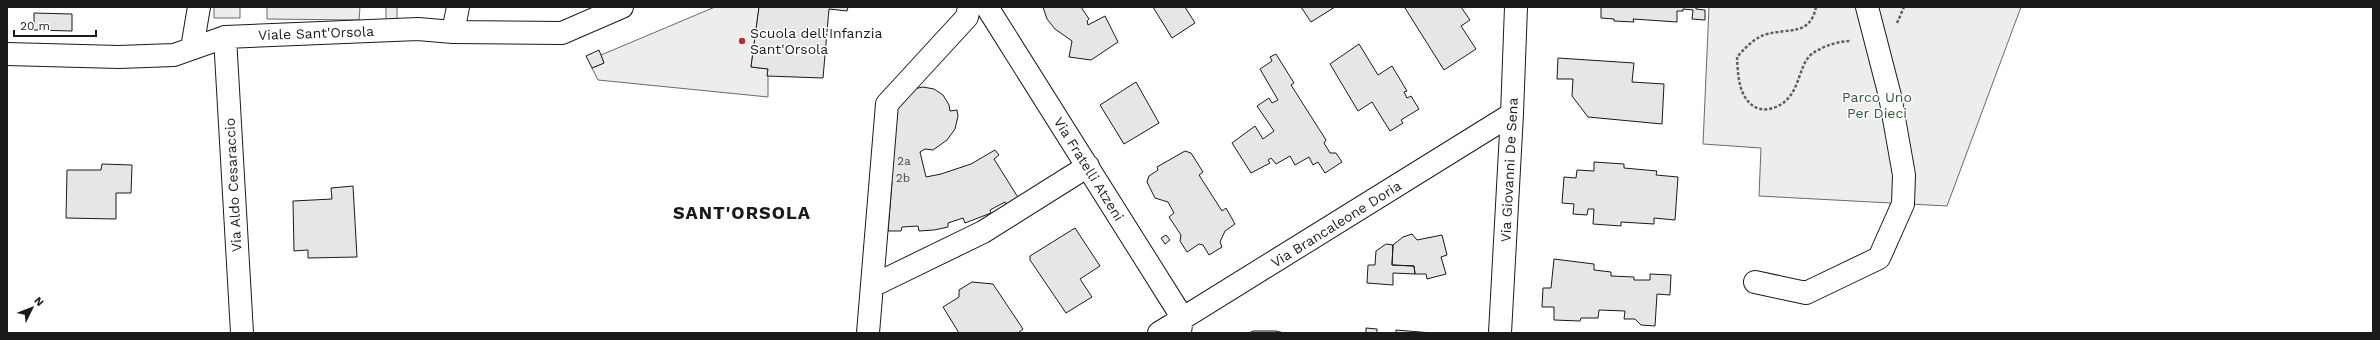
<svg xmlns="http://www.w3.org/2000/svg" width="2380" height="340" font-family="'Work Sans',sans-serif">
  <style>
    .built { fill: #ededed; stroke: #6a6a6a }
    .building { fill: #e6e6e6; stroke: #1a1a1a }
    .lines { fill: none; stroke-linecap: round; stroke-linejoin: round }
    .minor-casing { stroke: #1a1a1a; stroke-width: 24 }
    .path { stroke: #5f5f5f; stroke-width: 2.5; stroke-dasharray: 3 2; stroke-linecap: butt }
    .minor { stroke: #fff; stroke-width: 22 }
    .poi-dot { fill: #c62828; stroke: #fff; stroke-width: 1.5 }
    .labels { text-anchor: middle; stroke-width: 3; stroke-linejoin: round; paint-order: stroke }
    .number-label { font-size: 12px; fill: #4d4d4d }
    .street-label { font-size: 14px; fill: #1a1a1a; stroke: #fff }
    .poi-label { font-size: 14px; fill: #1a1a1a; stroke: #fff; text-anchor: start }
    .park-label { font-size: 14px; fill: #2b5a34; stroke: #fff }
    .district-label { font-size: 18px; font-weight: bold; letter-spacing: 1px; fill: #1a1a1a; stroke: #fff }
  </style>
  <rect width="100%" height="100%" fill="#fff"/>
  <!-- built -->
  <path class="built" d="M214 7H240V18H214Z
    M267 7H360L359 20 267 19Z
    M386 7H397V21H386Z
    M715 7H759L751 67 768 69V97L598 80 592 68 604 63 601 55Z
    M1709 7H2021L1947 206 1759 196 1761 148 1703 144Z"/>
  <!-- building -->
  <path class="building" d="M759 7H848L847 11 829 9 823 78 767 76 768 69 751 67Z
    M1043 7H1081L1089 19 1087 21 1088 25 1105 16 1118 42 1091 60 1069 57 1072 41 1055 29 1047 19Z
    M1153 7H1185L1195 23 1172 38Z
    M1301 7H1335L1311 22Z
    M1407 7H1461L1470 20 1461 26 1476 49 1444 70 1405 8Z
    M1601 7H1696V9L1705 10V20L1692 19 1693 10 1683 9V11H1677V22L1633 19 1634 22 1614 21V19L1601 18Z
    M34 13 72 14V31L34 30Z
    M1359 44 1378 75 1392 66 1407 91 1404 92 1407 98 1411 96 1419 109 1401 120 1403 123 1390 131 1372 102 1358 111 1330 64Z
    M599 50 604 63 592 68 586 56Z
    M1276 54 1294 83 1291 85 1326 140 1324 143 1330 153H1336L1342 162 1325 173 1318 162 1313 165 1309 157 1295 165 1290 156 1276 164 1271 158 1268 160 1270 163 1251 173 1232 143 1255 126 1263 139 1274 131 1257 106 1269 98 1272 103 1278 100 1260 69 1272 61 1270 57Z
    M1558 58 1634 63 1632 82 1664 84 1662 124 1588 117 1572 96 1573 79H1557Z
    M1136 82 1159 123 1124 144 1100 105Z
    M923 87 934 89 943 95 949 105 950 111 957 110 958 116 955 129 947 140 933 150 925 149 920 152 926 177 941 174 971 164 995 150 999 155 994 159 1019 199 1007 206 1005 202 990 210 991 213 965 223 963 218 948 223V227L934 230 919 231 918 226 902 227 901 231H888L892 182 885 181 897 104 913 89Z
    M1185 151 1191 153 1203 172 1199 175 1222 211 1226 208 1235 224 1225 231 1220 242 1222 247 1209 255 1203 245 1199 244 1187 252 1180 241 1181 235 1169 217 1174 213 1168 202 1155 198 1147 182 1149 176 1158 170 1157 167Z
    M1594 162 1624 164V168L1657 171 1656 175 1678 177 1675 220 1654 218V224L1621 222V226L1593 224 1594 209H1588L1587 215 1573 214 1574 204 1562 203 1564 177 1576 178 1577 170 1594 171Z
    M102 164 132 165 131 193H116V219L66 218 67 170H101Z
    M353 186 357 257 308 258V250L294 251 293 201 332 199 331 188Z
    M1075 228 1100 266 1080 279 1092 297 1066 313 1030 260V256Z
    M1412 234 1417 240 1442 235 1447 255 1441 257 1446 274 1427 279 1426 274H1415L1414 266 1392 265 1393 245 1403 237Z
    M1166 235 1170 240 1165 244 1161 238Z
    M1386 244 1393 245 1392 265 1414 266 1415 274 1393 273V285L1367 283 1368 265H1375L1376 251Z
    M1554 259 1594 264V270L1611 272V276L1634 277V280H1650V274L1671 275 1670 295 1657 294 1655 326 1641 325 1635 319H1624L1625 311 1599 310 1598 318H1581L1580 321 1554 320V307H1542L1543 288H1551Z
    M972 282 993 284 1023 329 1018 333H959L943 307 959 297V290Z
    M1366 328 1377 329V333H1366Z
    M1396 330 1432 333H1396Z
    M1253 331H1276L1284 333H1249Z"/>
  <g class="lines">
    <defs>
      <path id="minor" d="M987 7 1182 317 1180 332
        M453 32 458 7
        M225 37 242 333
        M192 48 199 7
        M7 54 119 57 174 55 225 37 418 29 453 32 562 33 622 7
        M1755 282 1806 293 1879 258 1903 204 1904 175 1890 96 1867 7
        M872 286 983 232 1088 166
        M868 333 887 104 967 17 969 7
        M1159 333 1512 114
        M1500 333 1512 114 1516 7"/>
    </defs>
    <!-- minor casing -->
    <use href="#minor" class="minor-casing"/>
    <!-- path -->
    <path class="path" d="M1816 7C1810 36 1790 28 1767 34 1754 38 1746 47 1737 57 1738 74 1738 97 1755 107 1760 110 1767 110 1773 108 1802 99 1796 65 1813 53 1824 46 1838 41 1851 41
      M1897 23 1904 7"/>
    <!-- minor -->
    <use href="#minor" class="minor"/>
  </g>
  <!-- markers -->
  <circle class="poi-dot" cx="742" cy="41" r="4"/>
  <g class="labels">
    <!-- number labels -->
    <g class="number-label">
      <text x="904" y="165">2a</text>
      <text x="903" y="182">2b</text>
    </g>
    <!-- street labels -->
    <g class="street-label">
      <text transform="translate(316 33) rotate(-2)" y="5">Viale Sant'Orsola</text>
      <text transform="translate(1089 169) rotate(58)" y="5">Via Fratelli Atzeni</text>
      <text transform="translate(1509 170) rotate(-87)" y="5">Via Giovanni De Sena</text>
      <text transform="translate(233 185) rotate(-93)" y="5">Via Aldo Cesaraccio</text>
      <text transform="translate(1336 224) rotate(-32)" y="5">Via Brancaleone Doria</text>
    </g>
    <!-- poi labels -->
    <g class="poi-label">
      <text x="750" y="38">Scuola dell'Infanzia<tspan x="750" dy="16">Sant'Orsola</tspan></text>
    </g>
    <!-- park labels -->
    <g class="park-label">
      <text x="1877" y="102">Parco Uno<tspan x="1877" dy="16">Per Dieci</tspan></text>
    </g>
    <!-- district labels -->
    <g class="district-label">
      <text x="742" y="219">SANT'ORSOLA</text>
    </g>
  </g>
  <!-- border -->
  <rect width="2380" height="340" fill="none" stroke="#1a1a1a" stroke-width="16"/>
  <!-- north arrow -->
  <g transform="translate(32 308) rotate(47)" stroke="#ffffff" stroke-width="3" paint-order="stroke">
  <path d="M0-3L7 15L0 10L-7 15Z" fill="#1a1a1a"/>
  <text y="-6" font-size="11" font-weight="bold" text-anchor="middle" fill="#1a1a1a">N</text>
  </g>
  <!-- scale -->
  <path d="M14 30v6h82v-6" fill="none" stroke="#1a1a1a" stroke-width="2"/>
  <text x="20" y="30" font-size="12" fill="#1a1a1a" stroke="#ffffff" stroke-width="3" paint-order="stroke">20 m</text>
</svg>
